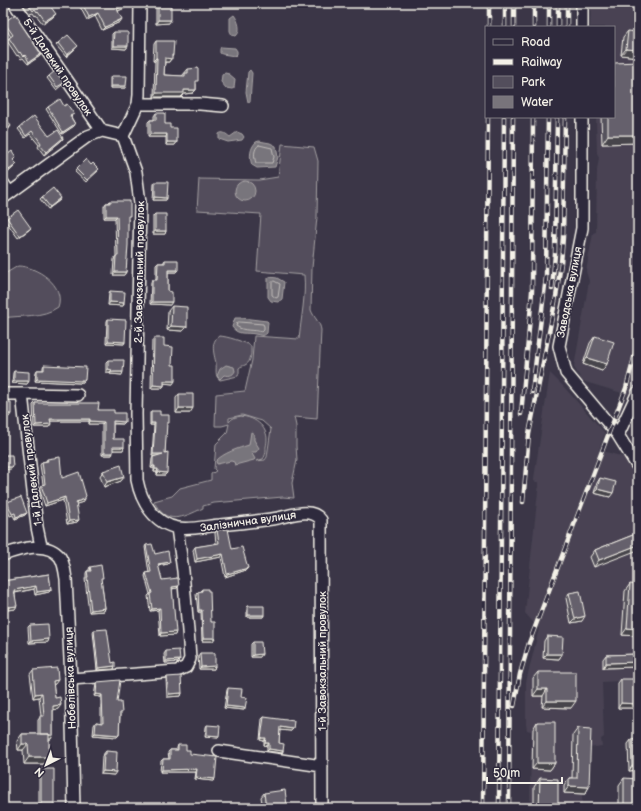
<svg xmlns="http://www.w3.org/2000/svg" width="641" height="811" font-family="'Balsamiq Sans',sans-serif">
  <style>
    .built { fill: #484352 }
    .green { fill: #534e5c; stroke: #a4a0a2; fill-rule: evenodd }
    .water { fill: #78747b; stroke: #aaa6a7 }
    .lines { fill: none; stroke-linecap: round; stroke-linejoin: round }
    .shore { stroke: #c2bfbc; stroke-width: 1 }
    .minor-casing { stroke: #f4f1e8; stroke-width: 14 }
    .minor { stroke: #2f2a3d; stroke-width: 11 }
    .rail-casing { stroke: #f4f1e8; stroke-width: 4.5 }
    .rail { stroke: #2f2a3d; stroke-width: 3; stroke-dasharray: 9; stroke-linecap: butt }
    .wall { fill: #57535d; stroke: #f4f1e8 }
    .shaded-wall { fill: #47444c; stroke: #f4f1e8 }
    .building { fill: #65616c; stroke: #f4f1e8 }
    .labels { text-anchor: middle; stroke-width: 3; stroke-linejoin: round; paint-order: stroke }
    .street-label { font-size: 11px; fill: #f4f1e8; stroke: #2f2a3d }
  </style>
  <rect width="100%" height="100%" fill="#3b3647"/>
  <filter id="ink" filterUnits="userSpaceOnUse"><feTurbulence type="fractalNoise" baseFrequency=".025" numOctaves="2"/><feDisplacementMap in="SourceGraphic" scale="8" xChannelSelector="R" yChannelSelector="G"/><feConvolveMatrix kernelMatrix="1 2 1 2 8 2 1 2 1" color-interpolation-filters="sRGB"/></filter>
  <g filter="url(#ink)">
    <!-- built -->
    <path class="built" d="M591 3H638V379L632 396 582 381 574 367 589 281 586 271 593 233 596 232 597 170 599 157 597 153 596 117H614V27H590Z
      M550 373 563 386 605 433 599 450 624 457 629 462 638 483V680L602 682 604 737 601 739 602 746 583 749 582 808H530L531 731 527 730 526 724V682L539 629 525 613 539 482H536L534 481V478Z"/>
    <!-- green -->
    <path class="green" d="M282 144 314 147 318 161 317 217 312 268 311 310C314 318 320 322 321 330L317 419 294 417 296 426V446L297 460 292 483 294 498 283 497 214 503 203 506V508C183 518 165 526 154 501L172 496 180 488 211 480V474L216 471 214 469 216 444 227 433 229 424 222 426H215L216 394 245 391 252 360 254 336 299 339C301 318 306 296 304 275L257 271 261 214 197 210 199 179 259 180 278 177ZM242 415 262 421 271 429 267 457 265 460 256 461 263 459C266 455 266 451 266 447 267 441 268 437 265 431 260 419 238 410 229 422V418Z
      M18 266C36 266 66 285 58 307 43 318 21 315 3 318V275Z
      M219 336C226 336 245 342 251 346 251 352 252 362 245 365 243 366 241 366 239 368V373L238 376 220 380C214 376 217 369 216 363 214 354 210 342 219 336Z"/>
    <!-- water -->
    <path class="water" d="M234 15C238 20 242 31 236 36L232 35 230 31V18Z
      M221 47 235 48 237 51V54L235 56 222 54 220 53V49Z
      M250 70 252 73 250 102H248L246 92 248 72Z
      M225 73 229 74 235 79 234 88 232 89 226 88 221 82 222 75Z
      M237 132 242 134 244 137 242 140 228 142 219 139V134C223 131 226 134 230 137Z
      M259 141 270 143 276 146 278 157 275 167 257 168 252 165C249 157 250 148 256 142Z
      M235 191a10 10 0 1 1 20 0a10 10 0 1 1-20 0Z
      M269 277 277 278 284 282 282 299 278 302 271 301 268 297V278Z
      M235 318H242L267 321 268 322 267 333C263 337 261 335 255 334 247 332 238 336 232 327Z
      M226 365 234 367 235 371C233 376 228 376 224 375L220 379 217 376 220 369Z
      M251 432 254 434V440L259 448 256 452H251L255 459 254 460 235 465 234 462 231 461 217 464 216 461C223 453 239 448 249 445Z"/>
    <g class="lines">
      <!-- shore -->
      <path class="shore" d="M259 145 272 148 274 157 272 163H256C254 157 253 149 259 145Z
        M274 281 280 284 278 297 276 298 272 295V283Z
        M239 322 263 324 264 326V330L262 332C253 329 244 332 236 326L237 323Z"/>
      <defs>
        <path id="minor" d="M14 3 102 131
          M140 3 139 95 138 104 123 136 136 172 140 203 136 414 137 480C141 501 154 524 178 528 191 530 207 526 220 525 240 523 259 521 278 518 292 515 312 507 321 520L322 808
          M582 27V3
          M138 104H200L223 106
          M582 117V228L559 346 566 373 618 435 636 464H638
          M3 183 10 193
          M3 198 88 136 102 131 123 136
          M3 394H22L37 527 41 546
          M22 394 78 395
          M618 435 638 392
          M3 555C20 549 47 540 60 557 64 563 65 572 66 579L71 679 74 808
          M71 679 177 671 186 667 190 659 189 643 183 571 177 528
          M219 751 322 766"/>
      </defs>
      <!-- minor casing -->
      <use href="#minor" class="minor-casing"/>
      <!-- minor -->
      <use href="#minor" class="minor"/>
      <defs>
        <path id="rail" d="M489 27V3
          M505 27V3
          M514 27V3
          M534 27V3
          M549 27V3
          M558 27V3
          M567 27V3
          M552 289 555 254 557 117
          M532 392 546 277 548 117
          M521 414 528 341 532 291 533 117
          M523 502 529 434 556 297 561 263 563 237 565 117
          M514 706 520 674 529 643 626 388 638 343
          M483 808 488 117
          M499 808 504 117
          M509 808 513 117"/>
      </defs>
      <!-- rail casing -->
      <use href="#rail" class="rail-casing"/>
      <!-- rail -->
      <use href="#rail" class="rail"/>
    </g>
    <!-- wall -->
    <path class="wall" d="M22 3H48L53 17 43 24 36 15 35 16 33 13 30 14Z
      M78 3 109 4 125 8 118 11 120 22 102 30 95 16 87 20Z
      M156 3H171L169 23 156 24Z
      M20 20 19 21 40 56 28 64 23 58 21 59 18 55 17 56 7 41 9 38 11 37 3 24 4 22Z
      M628 31 638 57 621 55 623 37Z
      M114 32 128 46 126 49 112 48V34Z
      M156 41 173 55 169 62H165L164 75 182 76 188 69 196 84V90L193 93 184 94 181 97H154L155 61H153L154 44Z
      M58 43 76 48 66 57 56 45Z
      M49 76 64 83 62 85 56 90 47 78Z
      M111 76 125 88H110V78Z
      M64 106 72 116 71 117 75 124 74 126 62 134 46 109 48 107Z
      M156 113 165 124 170 128 177 142 175 145H166V137H148V122L150 120H154V116Z
      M601 117H614L638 143 602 144Z
      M20 127 49 136 63 138 62 140 44 155 38 147 39 145 30 134 25 138 18 129Z
      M3 158 14 161 13 168 5 175 3 172Z
      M76 169 98 171 86 182 75 172Z
      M155 182 167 198 166 200H153L154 184Z
      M42 197 60 200 48 209 40 199Z
      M110 201 128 219 126 272 124 275H113L114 259 116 256 115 218H104V206L106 203H108Z
      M155 214 166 231 165 234H153V216Z
      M7 218 31 228 29 230 18 238 5 220Z
      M165 260 176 272H168V291L170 305 150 304 151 282 152 280H156V265L158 263H163Z
      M110 291 124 303 123 306 108 305 109 293Z
      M172 306 183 331 167 330 168 311Z
      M108 319 125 342 124 344 106 343 107 321Z
      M595 336 607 364 602 371 583 364 590 343Z
      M154 338 164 346 172 365 173 384 164 383V386L162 388H151L152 340Z
      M108 360 122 375 110 374V372H106V362Z
      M44 365 83 382H81L80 383 35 381 36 372 37 370H43V367Z
      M14 371 29 381 27 384 12 383 13 373Z
      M179 394 190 413H176V398Z
      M35 403 98 410 114 413 125 422 123 424H113V439L124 447 123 450H113L112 455H102V424H89V421H50L49 427H34L33 405Z
      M151 411 160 415 167 425H166L165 453V475H157V472H154V468H151L152 459 153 457 156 456H152L154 425H150V413Z
      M47 459 62 478 85 498 83 502 76 504 77 522 67 524 63 500 45 506 40 491V488L42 485 43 484 40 465 42 462 46 461Z
      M103 471 124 477 121 481 104 487 100 476Z
      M600 478 610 497 594 493 597 483Z
      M7 502 25 515 15 519 13 515 10 516 6 505Z
      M217 530 232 549 248 568 246 570 225 577 221 557 195 562 193 550 195 547 216 544 215 533Z
      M638 533 594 567 590 557 595 550Z
      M146 545 155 554 170 562 168 564 158 566 162 580 179 586 177 588 172 589 175 635 160 636 158 610 150 611 148 596 150 594 145 576 146 573H149L145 547Z
      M90 567 101 580 105 608 104 611 89 612 85 579 86 577V573L87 571H89V569Z
      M49 574 51 590 49 592 35 595 34 589 15 593V609L7 610 5 602 3 603V581Z
      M630 584 637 636 622 635 625 591Z
      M202 589 211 622 213 641H202L201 612H198L196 594 198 592H201Z
      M569 593 582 621 571 623 566 598Z
      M248 606 264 615 263 617H247V608Z
      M30 625 48 642 29 643 28 627Z
      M94 630 112 663 115 666 114 669 97 670 93 632Z
      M547 636 562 654 559 659 543 658 544 641Z
      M253 642 262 654 260 657H251V644Z
      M166 651 178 662 165 663 164 654Z
      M200 653 215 666 214 669H199L198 656Z
      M638 654V667L603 668V659L606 655Z
      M33 670 55 684H53L55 698 58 709 53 710V735L51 739H49V757L44 764H24L23 750H18L17 741 22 734H38V720L41 716 39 697 33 698 30 674Z
      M538 672 571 708 542 707 543 696H533V678Z
      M167 677 182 693 181 696 167 697 166 679Z
      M621 679 634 708H618V683Z
      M97 682 117 702 120 715 119 735 117 737 93 735 94 725 96 722 101 723V697L94 696 96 684Z
      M228 688 241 697 245 708 244 710 224 708 227 690Z
      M264 717 291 731 280 730 279 743 283 751 282 753 267 751V746L264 745V741L260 740 262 719Z
      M537 722 555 763 550 770 532 769 533 729Z
      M207 725 219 736 218 738 205 737 206 727Z
      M578 728 589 787 585 794 564 793V785L569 778H572L573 735Z
      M631 740 638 770 629 771 628 744Z
      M178 745 186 750 215 779 213 781 195 779 196 772H160L161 761 163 759H169L168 752 170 750H177V748Z
      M106 751 114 775 101 774 102 756Z
      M41 769 54 808H39V771Z
      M540 778 558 808H534V787Z
      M624 778 638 808H619V785Z
      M264 793 287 805 286 808H263L261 797Z"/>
    <!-- shaded-wall -->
    <path class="shaded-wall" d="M127 4 125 8 115 12 117 9Z
      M98 13 95 16 87 20 89 17Z
      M56 14 53 17 43 24 45 21Z
      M122 19 120 22 102 30 105 27Z
      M158 20H171L169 23 156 24Z
      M78 46 76 48 66 57 67 55Z
      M113 46H128L126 49 112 48Z
      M626 49 638 50V57L621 55Z
      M41 54 40 56 28 64 29 62Z
      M172 55H173L169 62H162L165 58Z
      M156 58H157L155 61H153Z
      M111 86H126L125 88H110Z
      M184 90H196L193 93 184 94 181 97H154L156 93Z
      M75 124 74 126 62 134 63 132Z
      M11 126 8 130 3 134V132Z
      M150 134H167L166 137H148Z
      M608 135H638V143L602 144Z
      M63 138 62 140 44 155 46 152Z
      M167 142H177L175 145H166Z
      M17 164 13 168 5 175 9 170Z
      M155 197 167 198 166 200H153Z
      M61 198 60 200 48 209 50 207Z
      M106 216H117L115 218H104Z
      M155 231H166L165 234H153Z
      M168 270H178L176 272H167Z
      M115 272H126L124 275H113Z
      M110 302 124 303 123 306 108 305Z
      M152 302H172L170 305 150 304Z
      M171 326 187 327 183 331 167 330Z
      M108 341 125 342 124 344 106 343Z
      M587 358 607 364 602 371 583 364Z
      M108 369 112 370 110 372H106Z
      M111 372H123L122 375 110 374Z
      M37 379 81 380H85L83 382H81L80 383 35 381Z
      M14 381H29L27 384 12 383Z
      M164 381H175L173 384 162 383Z
      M153 385 164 386 162 388H151Z
      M179 408H193L190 413H176Z
      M3 414H11L9 417H3Z
      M50 419H90L89 421H49Z
      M90 421 104 422 102 424H89Z
      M113 421 125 422 123 424 112 423Z
      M151 423H155L154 425H150Z
      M51 424 49 427H34L36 425Z
      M113 447H124L123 450H112Z
      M104 453H113L112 455H102Z
      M153 454H163L161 456H152Z
      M153 466H155L154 468H151Z
      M3 467H13L11 469 3 470Z
      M155 469H158L157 472H154Z
      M158 472 167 473 165 475H157Z
      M124 477 121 481 104 487 107 482Z
      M597 489 613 493 610 497 594 493Z
      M65 497 63 500 45 506 47 503Z
      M85 499 83 502 74 505 76 502Z
      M27 513 25 515 15 519 16 517Z
      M79 520 77 522 67 524 69 521Z
      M638 545V550L594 567 599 560Z
      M223 554 221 557 195 562 197 559Z
      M170 562 168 564 156 566 158 564Z
      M248 568 246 570 225 577 227 574Z
      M36 586 34 589 12 593 14 590Z
      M179 586 177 588 171 589 172 587Z
      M51 590 49 592 35 595 37 592Z
      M7 599 5 602 3 603V600Z
      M17 606 15 609 7 610 9 607Z
      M105 608 104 611 89 612 91 610Z
      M160 608 158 610 150 611 152 609Z
      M199 610H202L201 612H198Z
      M248 615H264L263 617H247Z
      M585 616 582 621 571 623 575 619Z
      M627 628 638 629V634L637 636 622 635Z
      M176 632 175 635 160 636 161 633Z
      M203 638H215L213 641H202Z
      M49 639 48 642 29 643 31 641Z
      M8 653 3 659V654Z
      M262 654 260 657H251L253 655Z
      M547 654H562L559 659 543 658Z
      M180 660 178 662 165 663 166 661Z
      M638 662V667L603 668 606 663Z
      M115 666 114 669 97 670 98 668Z
      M215 666 214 669H199L201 667Z
      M58 680 55 684 50 685 53 681Z
      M538 689H547L543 696H533Z
      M42 693 39 697 33 698 35 694Z
      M182 693 181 696 167 697 169 694Z
      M96 694 102 695 101 697 94 696Z
      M547 701H576L571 708 542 707Z
      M621 703 637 704 634 708H618Z
      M61 705 58 709 51 710 53 706Z
      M226 706 245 708 244 710 224 708Z
      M280 727 293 729 291 731 279 730Z
      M95 733 119 735 117 737 93 735Z
      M40 735H53L51 739H38Z
      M207 735 219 736 218 738 205 737Z
      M261 738H266L264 741 260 740Z
      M265 743H269L267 746 264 745Z
      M22 744H28L23 750H18Z
      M269 749 283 751 282 753 267 751Z
      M29 757H49L44 764H24Z
      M537 763H555L550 770 532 769Z
      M632 766H638V770L629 771Z
      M197 769 196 772H160L162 770Z
      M103 771 116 772 114 775 101 774Z
      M196 777 215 779 213 781 195 779Z
      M569 786 589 787 585 794 564 793Z
      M287 805 286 808H267Z"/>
    <!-- building -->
    <path class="building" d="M27 3H48L56 14 45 21 38 11 37 12 35 9 33 11Z
      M82 3H109V4L110 3H127V4L117 9 122 19 105 27 98 13 89 17Z
      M158 3H171V20H158Z
      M16 14 20 20 19 21 41 54 29 62 25 55 23 57 20 52 19 53 9 38 13 35 4 22Z
      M628 31 638 32V50L626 49Z
      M114 32H128V46H113Z
      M68 35 78 46 67 55 58 43Z
      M156 41H174L173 55H172V59L165 58 164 75 185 76V73H188V69L198 68V81H196V90H184V93H156L157 58H156Z
      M638 62V135H608V117H614V63Z
      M55 71 64 83 57 87 49 76Z
      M111 76H127L126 86H111Z
      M60 99 64 106 67 104 74 114 70 116 75 124 63 132 48 107Z
      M156 113H165V124H170V128H177V142H167V134H150V120H156Z
      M3 114 11 126 3 132Z
      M34 116 49 136 58 130 63 138 46 152 40 145 41 143 32 131 26 136 20 127Z
      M12 151 16 157 13 160 17 164 9 170 3 163V158Z
      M86 159 91 165 93 163 99 169 87 180 76 169Z
      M155 182H168L167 198 155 197Z
      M53 188 61 198 50 207 42 197Z
      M110 201H130V216H128V245L126 272H115L116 256H118L117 216H106V203H110Z
      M18 210 31 228 20 236 7 218Z
      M155 214H166V231H155Z
      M165 260H178V270H168V291L172 292V302H152V280H157L158 263H165Z
      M110 291 125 292 124 303 110 302Z
      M172 306 187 307V327L171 326Z
      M108 319 126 320 125 342 108 341Z
      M595 336 614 342 607 364 587 358Z
      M154 338H164V346L173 347 172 365H175V381H164V386L153 385Z
      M108 360H124L123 372H111L112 370 108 369Z
      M44 365 86 367 85 380H81V381L37 379V370H44Z
      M14 371 29 372V381H14Z
      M179 394H193V408H179Z
      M3 402H11V414H3Z
      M35 403H99L98 410H114V413H125V422L113 421V439H124V447H113V453H104V422L90 421V419H50L51 424 36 425Z
      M151 411H160V415H169V423H167L165 453 168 452 167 473 158 472V469H155V466H153V457L163 454H153L155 423H151Z
      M3 455H12L13 467H3Z
      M60 457 62 478 79 472 86 496 85 497V499L76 502 79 520 69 521 65 497 47 503 42 488V485L45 484 42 462 48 461 47 459Z
      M121 465 124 477 107 482 103 471Z
      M600 478 616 482 613 493 597 489Z
      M21 497 27 513 16 517 15 513 12 514 7 502Z
      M228 529 232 549 242 547 248 568 227 574 223 554 197 559 195 547 219 543 217 530Z
      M638 533V545L599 560 595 550Z
      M152 544 155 554 168 551 170 562 158 564 162 580 178 578 179 586 172 587 176 632 161 633 160 608 152 609 150 594 152 593 146 573 151 572 146 545Z
      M101 565 103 578H101L105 608 91 610 87 577H88L87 571H91L90 567Z
      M49 574 51 590 37 592 36 586 14 590 17 606 9 607 7 599 3 600V581Z
      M630 584 638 585V629L627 628Z
      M202 589H208V591H210L211 622H215V638H203L202 610H199L198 592 202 591Z
      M580 591 585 616 575 619 569 593Z
      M248 606H264V615H248Z
      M48 624 49 639 31 641 30 625Z
      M3 626H5L8 643H6L8 653 3 654Z
      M107 629 112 663 115 662V666L98 668 94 630Z
      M547 636 563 637 562 654H547Z
      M253 642H261L262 654 253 655Z
      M179 650 180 660 166 661V651Z
      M200 653H215V666L201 667Z
      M638 654V662L606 663V655Z
      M57 668 58 680 53 681 55 698 60 697 61 705 53 706V735H49V734H40V716H44L42 693 35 694 33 670Z
      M538 672H576V701H547V689H538Z
      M181 676 182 693 169 694 167 677Z
      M621 679H638L637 704 621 703Z
      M120 680 117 702H121L122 713H120L119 735 95 733 96 722 103 723 102 695 96 694 97 682Z
      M228 688 242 689 241 697 247 698 245 708 226 706Z
      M264 717 294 721 293 729 280 727 279 743 284 744 283 751 269 749V743H265L266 738H261Z
      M537 722H555V763H537Z
      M207 725 220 726 219 736 207 735Z
      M578 728 591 729 589 787 569 786V778H577Z
      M22 734H49V757H29L28 744H22Z
      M638 739V766H632L631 740Z
      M178 745H186V750H190V754L217 757 215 779 196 777 197 769 162 770 163 759H170V750H178Z
      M106 751 117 752 116 772 103 771 104 754H106Z
      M41 769H54V808H41Z
      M540 778 558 779V808H539Z
      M624 778 638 779V808H624Z
      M285 790 287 805 266 808 264 793Z"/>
  </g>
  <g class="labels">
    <!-- street labels -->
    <g class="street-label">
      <text transform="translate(58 67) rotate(56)" y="4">5-й Далекий провулок</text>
      <text transform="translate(139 272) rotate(-89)" y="4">2-й Завокзальний провулок</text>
      <text transform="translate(569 292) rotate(-79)" y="4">Заводська вулиця</text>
      <text transform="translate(31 470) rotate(-97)" y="4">1-й Далекий провулок</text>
      <text transform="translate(248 521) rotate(-8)" y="4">Залізнична вулиця</text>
      <text transform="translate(322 661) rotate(-90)" y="4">1-й Завокзальний провулок</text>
      <text transform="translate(70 678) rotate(-92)" y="4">Нобелівська вулиця</text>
    </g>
  </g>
  <!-- margin -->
  <rect width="641" height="811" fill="none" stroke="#2f2a3d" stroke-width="16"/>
  <rect x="8" y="8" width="625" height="795" fill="none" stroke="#f4f1e8" stroke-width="1.5" filter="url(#ink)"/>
  <!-- legend -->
  <rect x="485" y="26" width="130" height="92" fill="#2f2a3d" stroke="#7e7a81"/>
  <rect x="493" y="39" width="20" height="6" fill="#2f2a3d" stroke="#7e7a81"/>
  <text x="521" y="46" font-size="12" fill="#f4f1e8">Road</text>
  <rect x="493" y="59" width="20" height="6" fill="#f4f1e8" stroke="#7e7a81"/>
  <text x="521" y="66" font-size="12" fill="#f4f1e8">Railway</text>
  <rect x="493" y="76" width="20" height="12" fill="#534e5c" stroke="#7e7a81"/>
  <text x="521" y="86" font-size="12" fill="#f4f1e8">Park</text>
  <rect x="493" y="96" width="20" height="12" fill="#78747b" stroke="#7e7a81"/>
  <text x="521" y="106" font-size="12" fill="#f4f1e8">Water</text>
  <!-- north arrow -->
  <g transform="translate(46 765) rotate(222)" stroke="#2f2a3d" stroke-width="3" paint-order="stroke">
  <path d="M0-3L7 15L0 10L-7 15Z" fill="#f4f1e8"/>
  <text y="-6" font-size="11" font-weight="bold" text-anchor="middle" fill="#f4f1e8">N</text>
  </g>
  <!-- scale -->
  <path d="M487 777v6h75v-6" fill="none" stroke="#f4f1e8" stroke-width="2"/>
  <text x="493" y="777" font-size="12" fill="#f4f1e8" stroke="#2f2a3d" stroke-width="3" paint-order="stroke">50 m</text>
</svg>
